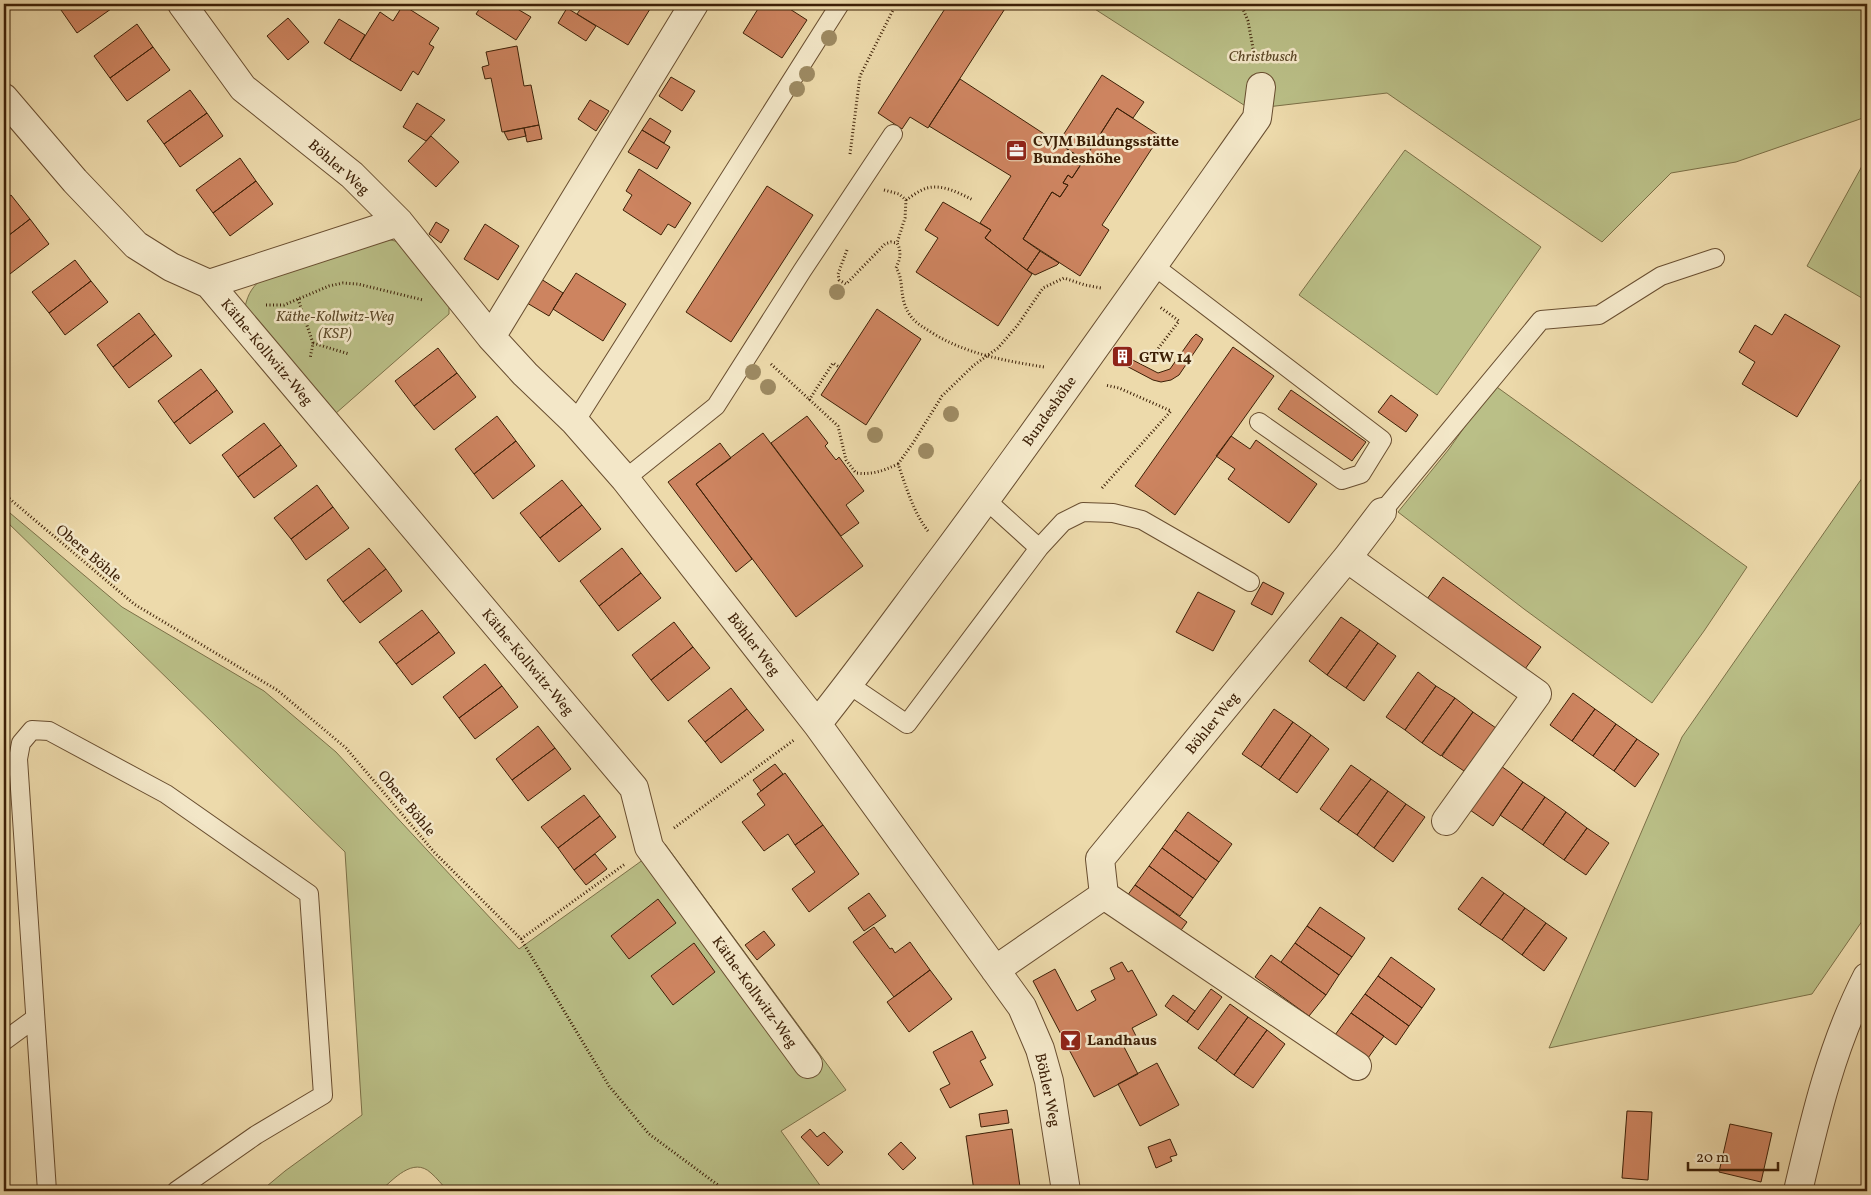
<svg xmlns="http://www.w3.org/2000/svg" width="1871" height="1195" font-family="Vollkorn,serif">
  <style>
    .green { fill: #babf87; stroke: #7c7047 }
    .building { fill: #cd8460; stroke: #3d2007 }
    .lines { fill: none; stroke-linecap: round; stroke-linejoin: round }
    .service-casing { stroke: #694e30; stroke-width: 20 }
    .minor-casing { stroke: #694e30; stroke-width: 30 }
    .tertiary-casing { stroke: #694e30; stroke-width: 30 }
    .path { stroke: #3d2007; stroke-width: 3; stroke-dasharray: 1 2.5; stroke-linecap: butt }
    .service { stroke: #f3e7c8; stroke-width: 18 }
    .minor { stroke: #f3e7c8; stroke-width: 28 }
    .tertiary { stroke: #f3e7c8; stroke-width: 28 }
    .tree { fill: #9d8a62 }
    .labels { text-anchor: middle; stroke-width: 5; stroke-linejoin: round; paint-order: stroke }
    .park-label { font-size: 15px; font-style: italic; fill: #5c4827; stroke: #f3e7c8 }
    .poi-label { font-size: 15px; font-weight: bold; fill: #3d2007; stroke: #f3e7c8; text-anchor: start }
    .street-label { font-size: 15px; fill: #3d2007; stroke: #f3e7c8 }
  </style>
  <rect width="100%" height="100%" fill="#eddaab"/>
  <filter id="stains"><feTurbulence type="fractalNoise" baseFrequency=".004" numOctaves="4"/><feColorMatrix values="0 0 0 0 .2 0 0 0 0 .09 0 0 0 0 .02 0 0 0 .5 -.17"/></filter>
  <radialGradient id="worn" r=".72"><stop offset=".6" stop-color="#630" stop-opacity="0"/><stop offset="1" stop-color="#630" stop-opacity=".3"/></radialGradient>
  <!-- green -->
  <path class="green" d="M1087 4H1867V118H1863L1736 162 1671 173 1602 242 1387 93 1250 109Z
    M1405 150 1541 247 1437 395 1299 295Z
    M1867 157V301L1807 266Z
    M387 239 399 242 454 303 449 308V314L335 414 245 307C248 293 253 286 264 277Z
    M1494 385 1747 567 1704 631 1652 703 1524 609 1398 512 1449 449Z
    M1867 471V914L1812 994 1549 1048 1682 737Z
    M4 508 122 607 264 691 336 752 519 949 665 844 846 1090 781 1131 824 1191H448C442 1185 437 1178 431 1173 413 1156 393 1180 380 1191H261L285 1171 362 1115 345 852 4 519Z"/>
  <!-- building -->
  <path class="building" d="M70 4H118L77 33 61 10Z
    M483 4H509L531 17 516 40 476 14Z
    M584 4H641L650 9 628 45 577 14Z
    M761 4H782L807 20 782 58 743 33Z
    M948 4H1008L928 128 910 117 902 129 878 113Z
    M403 5 439 28 429 44 434 47 418 75 413 71 401 91 350 60 380 12 393 21Z
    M567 8 596 26 586 41 558 23Z
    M288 18 309 42 288 60 267 36Z
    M339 19 365 35 350 60 324 43Z
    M137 24 153 47 110 78 94 56Z
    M517 46 524 86 531 85 539 125 502 132 491 78 485 79 482 67 489 65 486 52Z
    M153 47 170 70 127 101 110 78Z
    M1102 75 1144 102 1133 118 1117 108 1084 160 1058 143Z
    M671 77 695 91 682 111 659 96Z
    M960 79 1084 160 1072 178 1068 175 1063 183 1068 185 1060 197 1052 192 1023 239 1040 251 1027 270 985 238 991 230 980 223 1011 176 929 126Z
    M190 90 207 113 164 144 147 121Z
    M590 100 609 111 596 131 578 119Z
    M417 103 445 120 426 141 403 127Z
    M1117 108 1160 136 1102 225 1109 230 1080 276 1023 239 1052 192 1060 197 1068 185 1063 183 1068 175 1072 178Z
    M207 113 223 136 180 167 164 144Z
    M650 118 671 131 664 143 642 130Z
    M539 125 542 139 527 142 524 128Z
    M524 128 526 136 508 140 504 132Z
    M642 130 670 147 657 169 628 152Z
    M431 136 459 162 436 187 408 161Z
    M240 158 256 181 213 213 196 190Z
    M639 169 691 203 675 228 668 224 661 235 623 210 632 195 626 191Z
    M256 181 273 204 230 236 213 213Z
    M767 186 813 215 731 342 686 312Z
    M11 195 30 219 4 239V200Z
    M943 202 991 230 985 238 1032 274 998 326 916 272 938 238 925 230Z
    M30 219 49 244 6 277 4 274V239Z
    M436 222 449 230 441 243 429 234Z
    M485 224 519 246 498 280 464 259Z
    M1040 251 1059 263 1057 265 1035 275 1027 270Z
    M75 260 91 281 49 313 32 292Z
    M576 273 626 304 603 341 553 309Z
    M541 279 563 293 549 316 527 303Z
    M91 281 108 302 65 335 49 313Z
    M877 309 921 339 866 425 821 395Z
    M139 313 155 334 113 367 97 345Z
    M1785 314 1840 346 1797 417 1742 384 1755 362 1739 352 1755 325 1772 335Z
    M155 334 172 356 129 388 113 367Z
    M1196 334 1203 339 1200 344 1179 375 1171 380 1161 382 1153 380 1115 360 1119 353 1158 373 1170 369 1192 338Z
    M1233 347 1274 376 1175 515 1135 486Z
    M438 348 457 373 414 406 395 381Z
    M201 369 217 390 174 423 158 401Z
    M457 373 476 397 434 430 414 406Z
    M217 390 233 412 190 444 174 423Z
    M1291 390 1366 442 1352 461 1278 409Z
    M1391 395 1418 415 1406 432 1378 412Z
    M497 416 516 441 474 474 455 449Z
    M807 416 828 443 825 446 836 460 839 457 864 491 846 505 859 523 841 536 771 443Z
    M264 423 281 445 238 477 222 455Z
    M763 433 863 566 796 617 696 484Z
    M1231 436 1250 449 1256 440 1317 484 1289 523 1228 479 1235 469 1216 456Z
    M516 441 535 466 493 499 474 474Z
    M720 443 731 458 696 484 752 559 736 572 668 482Z
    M281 445 297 466 254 498 238 477Z
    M562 480 582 505 540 538 520 513Z
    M317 485 333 507 291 539 274 518Z
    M582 505 601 529 559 562 540 538Z
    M333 507 349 528 306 560 291 539Z
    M369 548 386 569 343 602 327 580Z
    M622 548 641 573 599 606 580 581Z
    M386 569 402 591 360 623 343 602Z
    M641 573 661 598 618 631 599 606Z
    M1443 577 1541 647 1525 669 1427 599Z
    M1263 582 1284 593 1272 615 1251 604Z
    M1198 592 1235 611 1213 651 1176 632Z
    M422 610 439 632 396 664 379 642Z
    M1341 617 1360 630 1327 675 1309 661Z
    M674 622 693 647 651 680 632 655Z
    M1360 630 1378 643 1346 688 1327 675Z
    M439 632 455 653 412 685 396 664Z
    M1378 643 1396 656 1364 701 1346 688Z
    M693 647 710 668 668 701 651 680Z
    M485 664 502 686 459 718 443 697Z
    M1418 672 1436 686 1405 730 1386 717Z
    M502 686 518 707 475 739 459 718Z
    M1436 686 1455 698 1422 743 1405 730Z
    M731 688 747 709 705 742 688 721Z
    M1573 693 1595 709 1572 741 1550 725Z
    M1455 698 1473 712 1441 756 1422 743Z
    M747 709 764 730 721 763 705 742Z
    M1274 709 1293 722 1261 767 1242 754Z
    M1595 709 1616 724 1593 756 1572 741Z
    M1473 712 1496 728 1464 771 1442 756Z
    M1293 722 1311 735 1279 780 1261 767Z
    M1616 724 1637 739 1614 771 1593 756Z
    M538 726 555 748 512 780 496 759Z
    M1311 735 1329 749 1297 793 1279 780Z
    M1637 739 1659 754 1635 787 1614 771Z
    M555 748 571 769 528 801 512 780Z
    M775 764 783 774 761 791 753 780Z
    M1351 765 1371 779 1338 822 1320 809Z
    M1501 766 1523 782 1493 826 1470 810Z
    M785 773 823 825 795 845 788 834 764 851 742 822 765 805 757 794Z
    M1371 779 1388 791 1357 835 1338 822Z
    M1523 782 1545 797 1522 830 1500 815Z
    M1388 791 1406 804 1374 848 1357 835Z
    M584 795 600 816 558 848 541 827Z
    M1545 797 1566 812 1543 845 1522 830Z
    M1406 804 1425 817 1393 862 1374 848Z
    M1188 812 1232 844 1219 862 1175 830Z
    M1566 812 1587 828 1564 860 1543 845Z
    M600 816 616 837 574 870 558 848Z
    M823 825 859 874 809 912 792 889 815 872 795 845Z
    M1587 828 1609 843 1586 875 1564 860Z
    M1175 830 1219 862 1206 880 1162 848Z
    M1162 848 1206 880 1193 898 1149 866Z
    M595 854 607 869 586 885 574 870Z
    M1149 866 1193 898 1180 916 1135 885Z
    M1482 877 1504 893 1480 925 1458 909Z
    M1135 885 1187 922 1179 933 1127 896Z
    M869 893 886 916 864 931 848 908Z
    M1504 893 1525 908 1502 940 1480 925Z
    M658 899 676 923 629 959 611 936Z
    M1320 907 1365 938 1352 957 1307 926Z
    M1525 908 1546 923 1522 955 1502 940Z
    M1546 923 1567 938 1544 971 1522 955Z
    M1307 926 1352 957 1339 975 1295 943Z
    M874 927 890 949 892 948 895 953 910 942 930 970 894 997 853 942Z
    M764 931 775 945 757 960 745 945Z
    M694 943 715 972 673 1005 651 976Z
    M1295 943 1339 975 1326 995 1281 962Z
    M1271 955 1326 995 1309 1016 1255 977Z
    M1391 957 1435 989 1422 1008 1378 976Z
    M1122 962 1128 972 1132 970 1157 1015 1132 1028 1137 1038 1123 1045 1138 1074 1094 1097 1033 981 1055 969 1077 1011 1096 1000 1091 991 1115 979 1110 968Z
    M930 970 952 999 909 1032 887 1002Z
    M1378 976 1422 1008 1409 1026 1365 994Z
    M1211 989 1222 997 1198 1030 1187 1022Z
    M1365 994 1409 1026 1396 1045 1351 1013Z
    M1173 995 1195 1011 1187 1022 1165 1006Z
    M1230 1004 1248 1017 1216 1061 1198 1048Z
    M1351 1013 1384 1036 1368 1058 1335 1035Z
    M1248 1017 1267 1030 1234 1075 1216 1061Z
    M1267 1030 1285 1044 1253 1088 1234 1075Z
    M972 1031 986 1058 980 1061 993 1085 950 1108 940 1089 950 1084 933 1052Z
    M1157 1063 1179 1105 1140 1126 1118 1084Z
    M1007 1110 1009 1123 981 1127 979 1114Z
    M1627 1111 1652 1112 1648 1180 1622 1178Z
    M1730 1124 1772 1133 1761 1182 1719 1172Z
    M810 1129 817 1137 824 1132 843 1152 828 1166 801 1137Z
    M1012 1129 1020 1187 990 1191H974L966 1136Z
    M1170 1139 1177 1155 1170 1157 1172 1161 1156 1168 1148 1147Z
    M901 1142 916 1158 903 1170 888 1154Z"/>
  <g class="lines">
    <defs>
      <path id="service" d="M1154 266 1382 440 1361 474 1342 480 1259 422
        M575 422 840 4
        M625 479 716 406 802 271 893 134
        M986 500 1039 548
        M1382 512 1541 320 1599 315 1661 276 1715 258
        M848 684 907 724 1039 548 1063 522 1083 512 1113 513 1142 520 1250 582
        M4 1041 34 1019
        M47 1191 18 759 21 743 32 730 49 731 166 794 309 894 323 1095 256 1135 176 1191"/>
      <path id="minor" d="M182 4 243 88 352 175 399 222 491 337 525 374 575 422 625 479 817 724 1022 1007 1040 1049 1049 1081 1066 1191
        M4 98 75 181 136 245 171 267 209 284 634 788 649 847 808 1064
        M209 284 399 222
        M491 337 694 4
        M1347 558 1537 694 1446 821
        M817 724C862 668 904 609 947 552 1053 409 1155 263 1257 118L1261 87
        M1104 895 1357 1066
        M995 970 1104 895 1100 859 1347 558 1382 512"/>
      <path id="tertiary" d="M1798 1191C1815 1118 1832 1045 1867 977"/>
    </defs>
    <!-- service casing -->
    <use href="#service" class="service-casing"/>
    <!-- minor casing -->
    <use href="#minor" class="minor-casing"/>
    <!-- tertiary casing -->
    <use href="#tertiary" class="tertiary-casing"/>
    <!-- path -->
    <path class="path" d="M1241 4 1248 21 1255 59
      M850 154 860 76 896 4
      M884 190 899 194 906 200 905 218 897 243
      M906 200C912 196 920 190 927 188 943 184 959 193 973 200
      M847 250 838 274 839 280 846 284 885 244 891 242 897 243C902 252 900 259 896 268 905 281 898 298 910 315 916 324 925 328 934 334 967 354 1006 361 1044 367
      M298 299 313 343 310 359
      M266 305H284L329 286 343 283 358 284 423 300
      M313 343 349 354
      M1154 354 1179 321 1160 307
      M771 364 838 426 846 460 856 473C872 475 883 471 898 464 906 486 913 512 928 531
      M809 400 833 363 839 367
      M898 464 913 443 942 396 974 365 998 348 1017 326 1043 288 1064 278 1085 285 1101 288
      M1102 488 1171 411 1119 388 1105 385
      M4 494 134 604 277 690 346 748 434 852 521 939 609 1086 649 1134 726 1191
      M674 828 794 740
      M521 939 625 864"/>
    <!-- service -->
    <use href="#service" class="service"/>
    <!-- minor -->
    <use href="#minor" class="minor"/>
    <!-- tertiary -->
    <use href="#tertiary" class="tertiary"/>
  </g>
  <!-- trees -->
  <g class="tree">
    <circle cx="829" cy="38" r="8"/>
    <circle cx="807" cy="74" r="8"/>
    <circle cx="797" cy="89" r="8"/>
    <circle cx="837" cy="292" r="8"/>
    <circle cx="753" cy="372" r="8"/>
    <circle cx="768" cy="387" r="8"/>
    <circle cx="951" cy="414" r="8"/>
    <circle cx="875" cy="435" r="8"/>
    <circle cx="926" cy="451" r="8"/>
  </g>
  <!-- icons -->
  <defs>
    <symbol id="office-square" viewBox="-11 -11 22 22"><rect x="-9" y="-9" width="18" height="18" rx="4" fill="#8f2418" stroke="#f3e7c8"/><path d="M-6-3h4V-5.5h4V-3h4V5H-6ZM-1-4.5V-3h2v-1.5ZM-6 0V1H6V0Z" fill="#fff"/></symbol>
    <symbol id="building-square" viewBox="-11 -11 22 22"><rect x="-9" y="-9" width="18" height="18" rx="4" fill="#8f2418" stroke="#f3e7c8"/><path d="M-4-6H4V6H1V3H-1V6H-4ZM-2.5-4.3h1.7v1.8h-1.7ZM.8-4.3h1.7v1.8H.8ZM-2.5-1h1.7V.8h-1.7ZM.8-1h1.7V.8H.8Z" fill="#fff"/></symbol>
    <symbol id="bar-square" viewBox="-11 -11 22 22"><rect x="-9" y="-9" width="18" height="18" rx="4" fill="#8f2418" stroke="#f3e7c8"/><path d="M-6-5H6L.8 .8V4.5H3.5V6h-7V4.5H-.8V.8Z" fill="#fff"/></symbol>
  </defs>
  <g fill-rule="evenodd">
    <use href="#office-square" x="1004" y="138" width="25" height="25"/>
    <use href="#building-square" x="1110" y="344" width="25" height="25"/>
    <use href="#bar-square" x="1058" y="1028" width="25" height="25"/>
  </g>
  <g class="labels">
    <!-- park labels -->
    <g class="park-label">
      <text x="1263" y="61">Christbusch</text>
      <text x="335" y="321">Käthe-Kollwitz-Weg<tspan x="335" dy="17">(KSP)</tspan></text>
    </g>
    <!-- poi labels -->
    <g class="poi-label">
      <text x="1033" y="146">CVJM Bildungsstätte<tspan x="1033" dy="17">Bundeshöhe</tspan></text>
      <text x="1139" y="362">GTW 14</text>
      <text x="1087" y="1045">Landhaus</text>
    </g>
    <!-- street labels -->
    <g class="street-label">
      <text transform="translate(339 167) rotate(41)" y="5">Böhler Weg</text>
      <text transform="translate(267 352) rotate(50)" y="5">Käthe-Kollwitz-Weg</text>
      <text transform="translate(1049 411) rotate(-55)" y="5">Bundeshöhe</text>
      <text transform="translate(89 553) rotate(40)" y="5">Obere Böhle</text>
      <text transform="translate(754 644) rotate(52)" y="5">Böhler Weg</text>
      <text transform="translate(528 662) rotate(50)" y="5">Käthe-Kollwitz-Weg</text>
      <text transform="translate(1212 723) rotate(-51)" y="5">Böhler Weg</text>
      <text transform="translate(407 803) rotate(50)" y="5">Obere Böhle</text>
      <text transform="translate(755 992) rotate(54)" y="5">Käthe-Kollwitz-Weg</text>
      <text transform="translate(1048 1090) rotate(78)" y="5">Böhler Weg</text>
    </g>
  </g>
  <!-- margin -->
  <rect width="1871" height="1195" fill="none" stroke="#eddaab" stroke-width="20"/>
  <rect x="5" y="5" width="1861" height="1185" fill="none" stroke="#3d2007" stroke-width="2.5"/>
  <rect x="10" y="10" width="1851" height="1175" fill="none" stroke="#3d2007"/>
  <!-- scale -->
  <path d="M1688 1162v8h90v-8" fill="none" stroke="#3d2007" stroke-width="2.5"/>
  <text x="1696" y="1162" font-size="15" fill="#3d2007" stroke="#f3e7c8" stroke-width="4" paint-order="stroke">20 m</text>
  <rect width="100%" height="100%" filter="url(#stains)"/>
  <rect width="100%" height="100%" fill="url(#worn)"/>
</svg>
